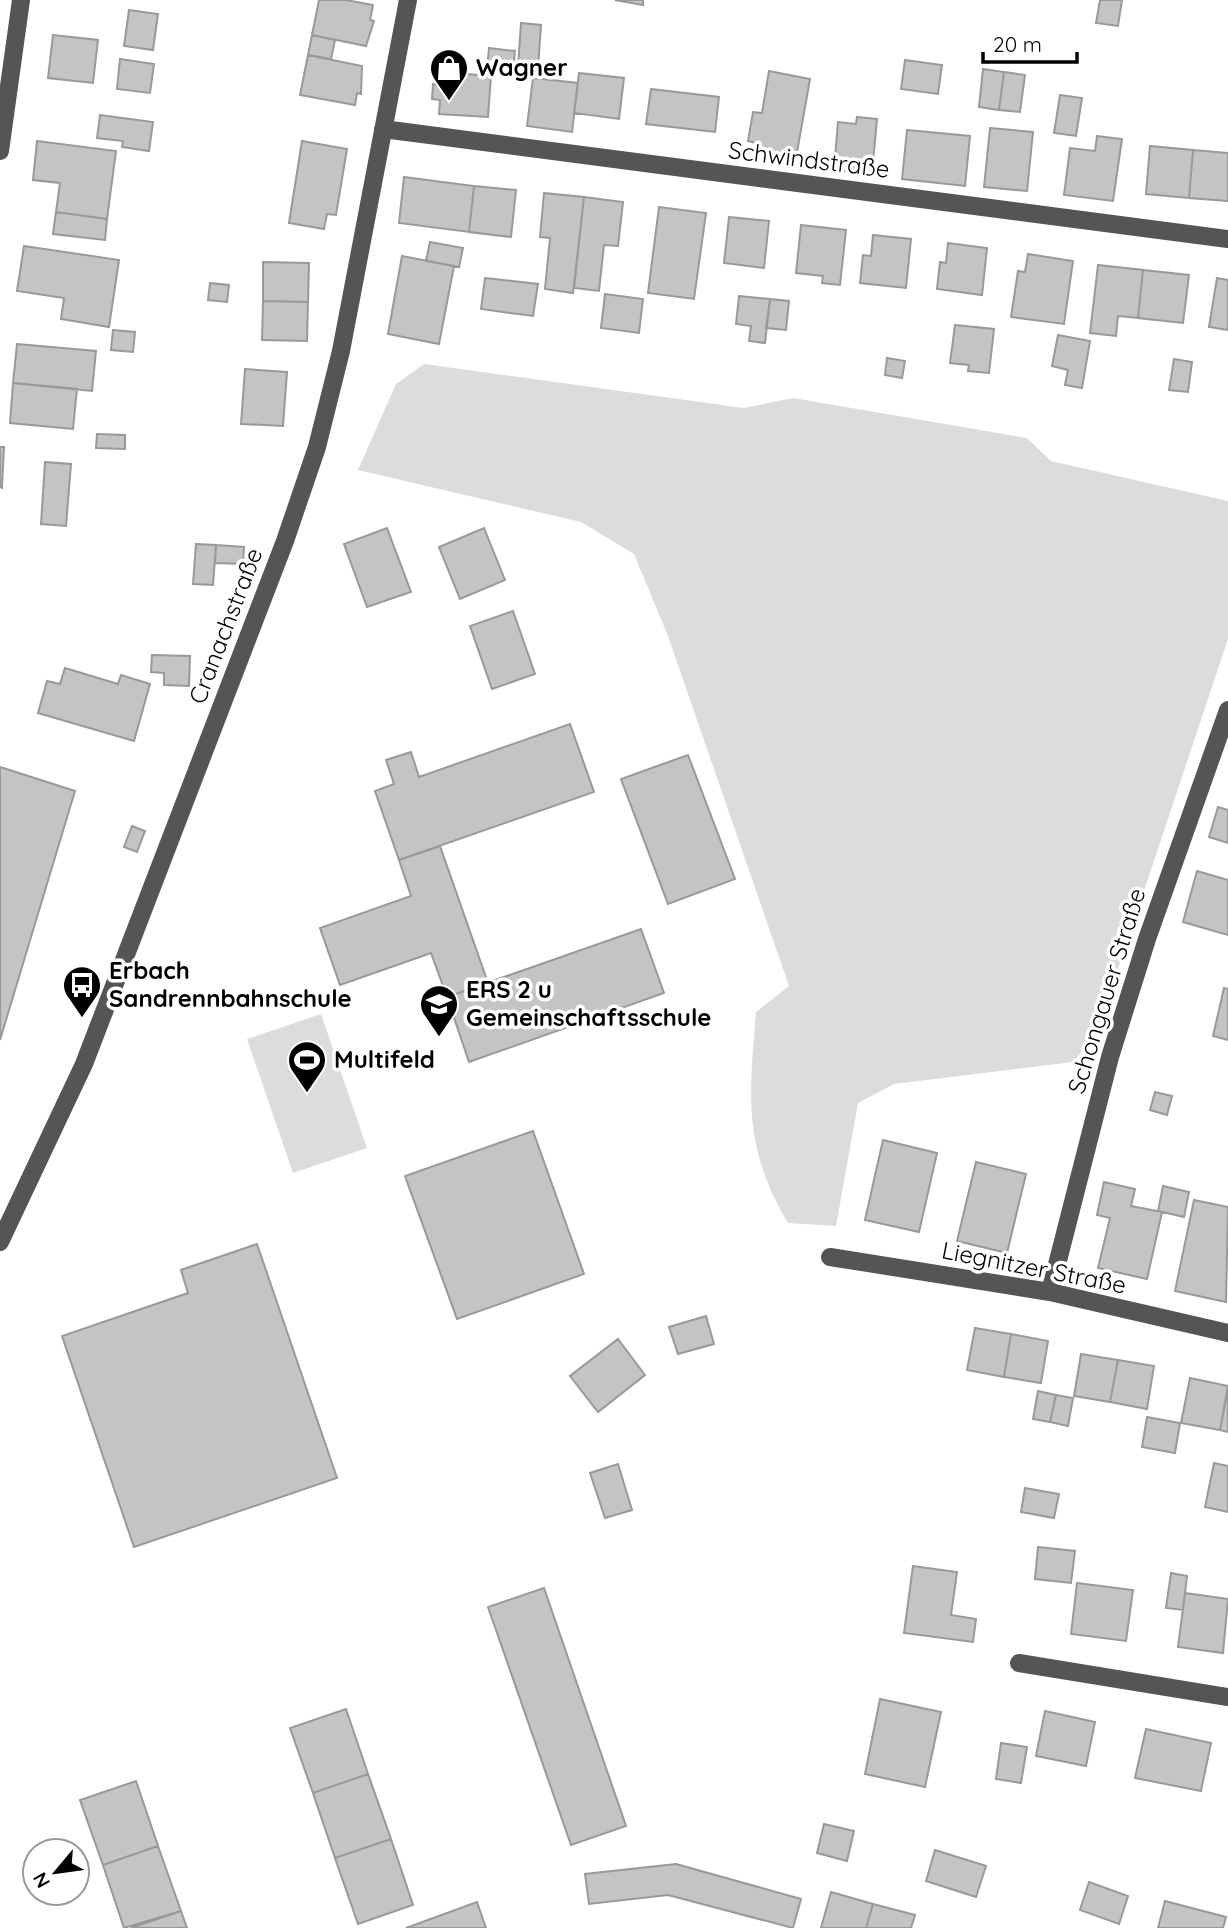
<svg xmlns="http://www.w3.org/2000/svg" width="1228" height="1928" font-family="Quicksand,sans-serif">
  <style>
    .green { fill: #dcdcdc }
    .building { fill: #c4c4c4; stroke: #999; stroke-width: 2 }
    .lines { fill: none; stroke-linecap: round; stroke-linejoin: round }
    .minor { stroke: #555; stroke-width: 18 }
    .labels { text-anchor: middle; stroke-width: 7; stroke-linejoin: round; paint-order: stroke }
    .poi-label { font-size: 24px; font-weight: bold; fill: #000; stroke: #fff; text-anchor: start }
    .street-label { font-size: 24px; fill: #000; stroke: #fff }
  </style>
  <rect width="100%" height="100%" fill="#fff"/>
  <!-- green -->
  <path class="green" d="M424 364 744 408 793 398 1027 438 1051 461 1228 501V639L1096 1035 1073 1062 894 1084 858 1103 836 1226 788 1223C743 1147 749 1097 756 1012L789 986 668 636 634 554 581 522 358 470 396 384Z
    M321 1014 367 1148 293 1173 247 1039Z"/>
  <!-- building -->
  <path class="building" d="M319 0H346L373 5 370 20 374 21 366 46 312 35Z
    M615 0H643V5Z
    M1100 0H1122L1118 26 1096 23Z
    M129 10 158 14 153 50 124 46Z
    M521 23 541 25 538 68 518 67Z
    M53 35 98 40 93 83 48 78Z
    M312 35 335 40 331 59 308 55Z
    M489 48 515 51 513 71 487 69Z
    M308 55 362 66 361 94 357 93 355 105 300 95Z
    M120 59 154 64 150 93 117 89Z
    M905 60 942 65 938 94 901 89Z
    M983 69 1004 72 999 110 979 107Z
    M769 71 810 79 796 158 755 151 756 143 748 141 753 112 762 113Z
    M442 72 491 76 488 117 439 114 440 100 432 99 433 84 441 85Z
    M1004 72 1025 75 1020 112 999 110Z
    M579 73 624 78 619 119 574 113Z
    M533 78 578 83 572 132 527 126Z
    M651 89 719 97 715 132 646 124Z
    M1060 95 1082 98 1076 136 1054 133Z
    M100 115 153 122 149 151 122 147 123 141 97 138Z
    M857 117 877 119 872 173 834 170 838 122 856 124Z
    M990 128 1033 132 1027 191 984 187Z
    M907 130 970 136 965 186 902 179Z
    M1097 136 1122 139 1113 201 1064 195 1070 148 1095 151Z
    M37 141 116 151 107 219 56 212 60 183 33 180Z
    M302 141 347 149 336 215 327 214 324 229 289 223Z
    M1150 146 1193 150 1189 198 1146 194Z
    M1193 150 1228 153V201L1189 198Z
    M404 177 474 186 469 232 399 223Z
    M474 186 516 190 511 237 469 232Z
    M544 193 584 197 573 293 545 289 550 238 540 237Z
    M584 197 623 202 618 246 604 245 599 291 574 288Z
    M659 207 706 213 694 299 648 293Z
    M56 212 107 219 105 240 53 234Z
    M729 217 769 221 764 268 724 263Z
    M801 225 846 230 840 285 822 283 823 276 796 273Z
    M873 235 911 239 906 288 860 283 863 255 871 256Z
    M430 242 463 248 459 267 426 261Z
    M948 243 987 248 982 295 937 289 940 262 946 263Z
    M24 246 119 260 109 327 61 319 64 298 17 291Z
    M1028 254 1073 261 1064 324 1011 317 1018 271 1025 272Z
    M402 256 454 266 439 344 388 334Z
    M263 262 309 263 308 302 263 301Z
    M1098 265 1143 270 1138 318 1118 316 1116 336 1090 333Z
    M1143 270 1189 275 1183 323 1138 318Z
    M485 278 538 284 533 316 481 309Z
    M1217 278 1228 280V330L1209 327Z
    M210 283 229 285 227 302 208 300Z
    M605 294 643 299 639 333 601 328Z
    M739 296 770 299 765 343 749 341 751 326 736 324Z
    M770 299 789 301 786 330 766 328Z
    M263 301 308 302 307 341 262 340Z
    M955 325 994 329 989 373 968 371 969 365 950 363Z
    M113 330 135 332 133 352 111 350Z
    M1058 335 1090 341 1082 388 1065 385 1068 370 1052 366Z
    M17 344 96 351 92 391 13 383Z
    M887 358 905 361 902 378 885 375Z
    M1174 359 1192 362 1188 392 1169 390Z
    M245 369 287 372 283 426 241 424Z
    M13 383 77 389 73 429 10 423Z
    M97 434 125 435V449L96 448Z
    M0 447H4L2 488 0 487Z
    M45 462 71 464 66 526 41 524Z
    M387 528 411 592 367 607 344 544Z
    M484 528 505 580 460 599 439 547Z
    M196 544 216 545 213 585 193 584Z
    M216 545 244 547 243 564 215 563Z
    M513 611 535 674 492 689 470 626Z
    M152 655 190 656 189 686 164 685V673L151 672Z
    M65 668 118 684 121 675 150 684 134 741 38 713 47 681 60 684Z
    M570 724 594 792 399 860 375 791 394 784 386 760 411 752 419 777Z
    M688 755 735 879 668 904 621 779Z
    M0 767 75 791 0 1040Z
    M1218 807 1228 810V843L1209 837Z
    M132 826 145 831 137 852 124 847Z
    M440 846 488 983 447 997 431 953 340 985 320 928 411 896 399 860Z
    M1197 871 1228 880V935L1183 922Z
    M641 929 664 993 469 1062 447 997Z
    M1224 988 1228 989V1040L1213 1036Z
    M1155 1092 1172 1096 1167 1115 1150 1110Z
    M533 1131 584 1274 457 1319 405 1176Z
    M883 1140 937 1153 919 1232 865 1220Z
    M976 1162 1026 1174 1007 1253 957 1241Z
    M1104 1182 1135 1189 1131 1206 1162 1212 1147 1279 1098 1268 1110 1218 1097 1215Z
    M1163 1186 1189 1192 1184 1217 1158 1211Z
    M1194 1200 1228 1207 1226 1302 1175 1291Z
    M257 1244 337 1478 134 1547 62 1336 188 1293 181 1270Z
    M706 1316 714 1344 678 1354 669 1327Z
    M975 1328 1011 1334 1004 1377 967 1370Z
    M1011 1334 1048 1341 1041 1383 1004 1377Z
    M618 1339 645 1375 598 1412 570 1376Z
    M1081 1354 1118 1360 1110 1402 1074 1396Z
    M1118 1360 1154 1366 1147 1409 1110 1402Z
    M1190 1378 1228 1386 1220 1430 1181 1423Z
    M1228 1389V1432L1220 1430Z
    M1038 1391 1056 1395 1050 1422 1033 1419Z
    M1056 1395 1073 1398 1068 1426 1050 1422Z
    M1147 1417 1180 1423 1175 1453 1142 1447Z
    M1214 1463 1228 1466V1512L1205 1507Z
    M618 1464 632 1510 605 1518 590 1473Z
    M1025 1488 1059 1494 1054 1518 1021 1512Z
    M1038 1547 1075 1551 1071 1583 1035 1579Z
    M913 1566 957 1572 951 1615 976 1619 973 1642 904 1633Z
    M1171 1573 1187 1576 1183 1610 1166 1608Z
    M1077 1583 1133 1590 1126 1641 1071 1634Z
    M544 1588 626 1826 571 1845 488 1607Z
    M1185 1593 1228 1599 1223 1653 1178 1647Z
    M880 1699 941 1712 925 1787 865 1774Z
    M346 1709 368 1774 313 1793 290 1728Z
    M1045 1711 1095 1722 1086 1766 1036 1756Z
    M1146 1729 1211 1743 1201 1791 1135 1778Z
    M1001 1743 1027 1747 1021 1783 996 1779Z
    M368 1774 391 1839 335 1858 313 1793Z
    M136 1781 158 1846 103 1865 80 1800Z
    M824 1824 854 1831 847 1861 817 1853Z
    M391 1839 413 1905 358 1924 335 1858Z
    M158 1846 181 1911 124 1928 103 1865Z
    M935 1850 986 1866 976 1897 926 1881Z
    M676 1864 801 1899 793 1928 668 1895 589 1904 585 1874Z
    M1089 1882 1128 1896 1119 1924 1080 1910Z
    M831 1892 873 1904 866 1928H821Z
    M1165 1901 1226 1917 1223 1928H1158Z
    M477 1902 486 1928H406Z
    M873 1904 915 1915 911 1928H866Z
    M181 1911 187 1928H131Z"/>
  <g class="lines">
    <!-- minor -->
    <path class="minor" d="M383 129 1228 239
      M0 151 21 0
      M0 1242 84 1064 285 541 317 447 341 351 408 0
      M830 1257 1050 1292 1228 1333
      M1050 1292 1110 1057 1147 939 1228 710
      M1019 1663 1228 1697"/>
  </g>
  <!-- icons -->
  <defs>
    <symbol id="shop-pin" viewBox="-11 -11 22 30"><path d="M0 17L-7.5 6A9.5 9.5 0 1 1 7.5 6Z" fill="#000" stroke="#fff"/><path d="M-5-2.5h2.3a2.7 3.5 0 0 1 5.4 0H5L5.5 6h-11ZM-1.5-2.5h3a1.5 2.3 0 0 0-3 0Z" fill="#fff"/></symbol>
    <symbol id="bus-pin" viewBox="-11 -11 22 30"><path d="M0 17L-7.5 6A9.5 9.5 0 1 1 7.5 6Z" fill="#000" stroke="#fff"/><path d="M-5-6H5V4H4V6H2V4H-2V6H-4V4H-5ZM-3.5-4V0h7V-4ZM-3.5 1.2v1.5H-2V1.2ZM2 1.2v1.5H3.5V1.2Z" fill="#fff"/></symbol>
    <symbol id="school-pin" viewBox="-11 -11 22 30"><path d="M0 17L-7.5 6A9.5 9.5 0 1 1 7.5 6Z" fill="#000" stroke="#fff"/><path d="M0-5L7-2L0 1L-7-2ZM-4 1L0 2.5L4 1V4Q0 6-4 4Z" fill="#fff"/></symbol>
    <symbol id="stadium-pin" viewBox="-11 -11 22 30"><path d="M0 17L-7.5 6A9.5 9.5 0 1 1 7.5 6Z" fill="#000" stroke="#fff"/><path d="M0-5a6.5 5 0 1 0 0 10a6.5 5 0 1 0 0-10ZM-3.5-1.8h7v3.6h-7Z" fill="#fff"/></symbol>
  </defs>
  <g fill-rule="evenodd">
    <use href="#shop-pin" x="427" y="46" width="44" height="60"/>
    <use href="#bus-pin" x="60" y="963" width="44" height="60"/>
    <use href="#school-pin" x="417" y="982" width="44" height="60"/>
    <use href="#stadium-pin" x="285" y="1038" width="44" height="60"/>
  </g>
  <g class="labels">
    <!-- poi labels -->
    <g class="poi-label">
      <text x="476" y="76">Wagner</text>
      <text x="109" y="979">Erbach<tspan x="109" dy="28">Sandrennbahnschule</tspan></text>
      <text x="466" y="998">ERS 2 u<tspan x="466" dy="28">Gemeinschaftsschule</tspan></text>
      <text x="334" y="1068">Multifeld</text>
    </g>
    <!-- street labels -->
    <g class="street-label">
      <text transform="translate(809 160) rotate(7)" y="8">Schwindstraße</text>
      <text transform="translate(226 626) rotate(-69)" y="8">Cranachstraße</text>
      <text transform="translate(1107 991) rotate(-73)" y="8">Schongauer Straße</text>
      <text transform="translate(1034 1268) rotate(11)" y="8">Liegnitzer Straße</text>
    </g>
  </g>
  <!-- north arrow -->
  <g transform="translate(56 1872) rotate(241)"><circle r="33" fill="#ffffff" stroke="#999999" stroke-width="2"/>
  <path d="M0-5L12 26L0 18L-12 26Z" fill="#000000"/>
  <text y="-10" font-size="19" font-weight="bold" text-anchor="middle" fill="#000000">N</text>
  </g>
  <!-- scale -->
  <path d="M983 52v10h94v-10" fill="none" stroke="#000000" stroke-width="3.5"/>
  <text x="993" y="52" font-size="21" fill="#000000" stroke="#ffffff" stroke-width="5" paint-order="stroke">20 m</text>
</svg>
